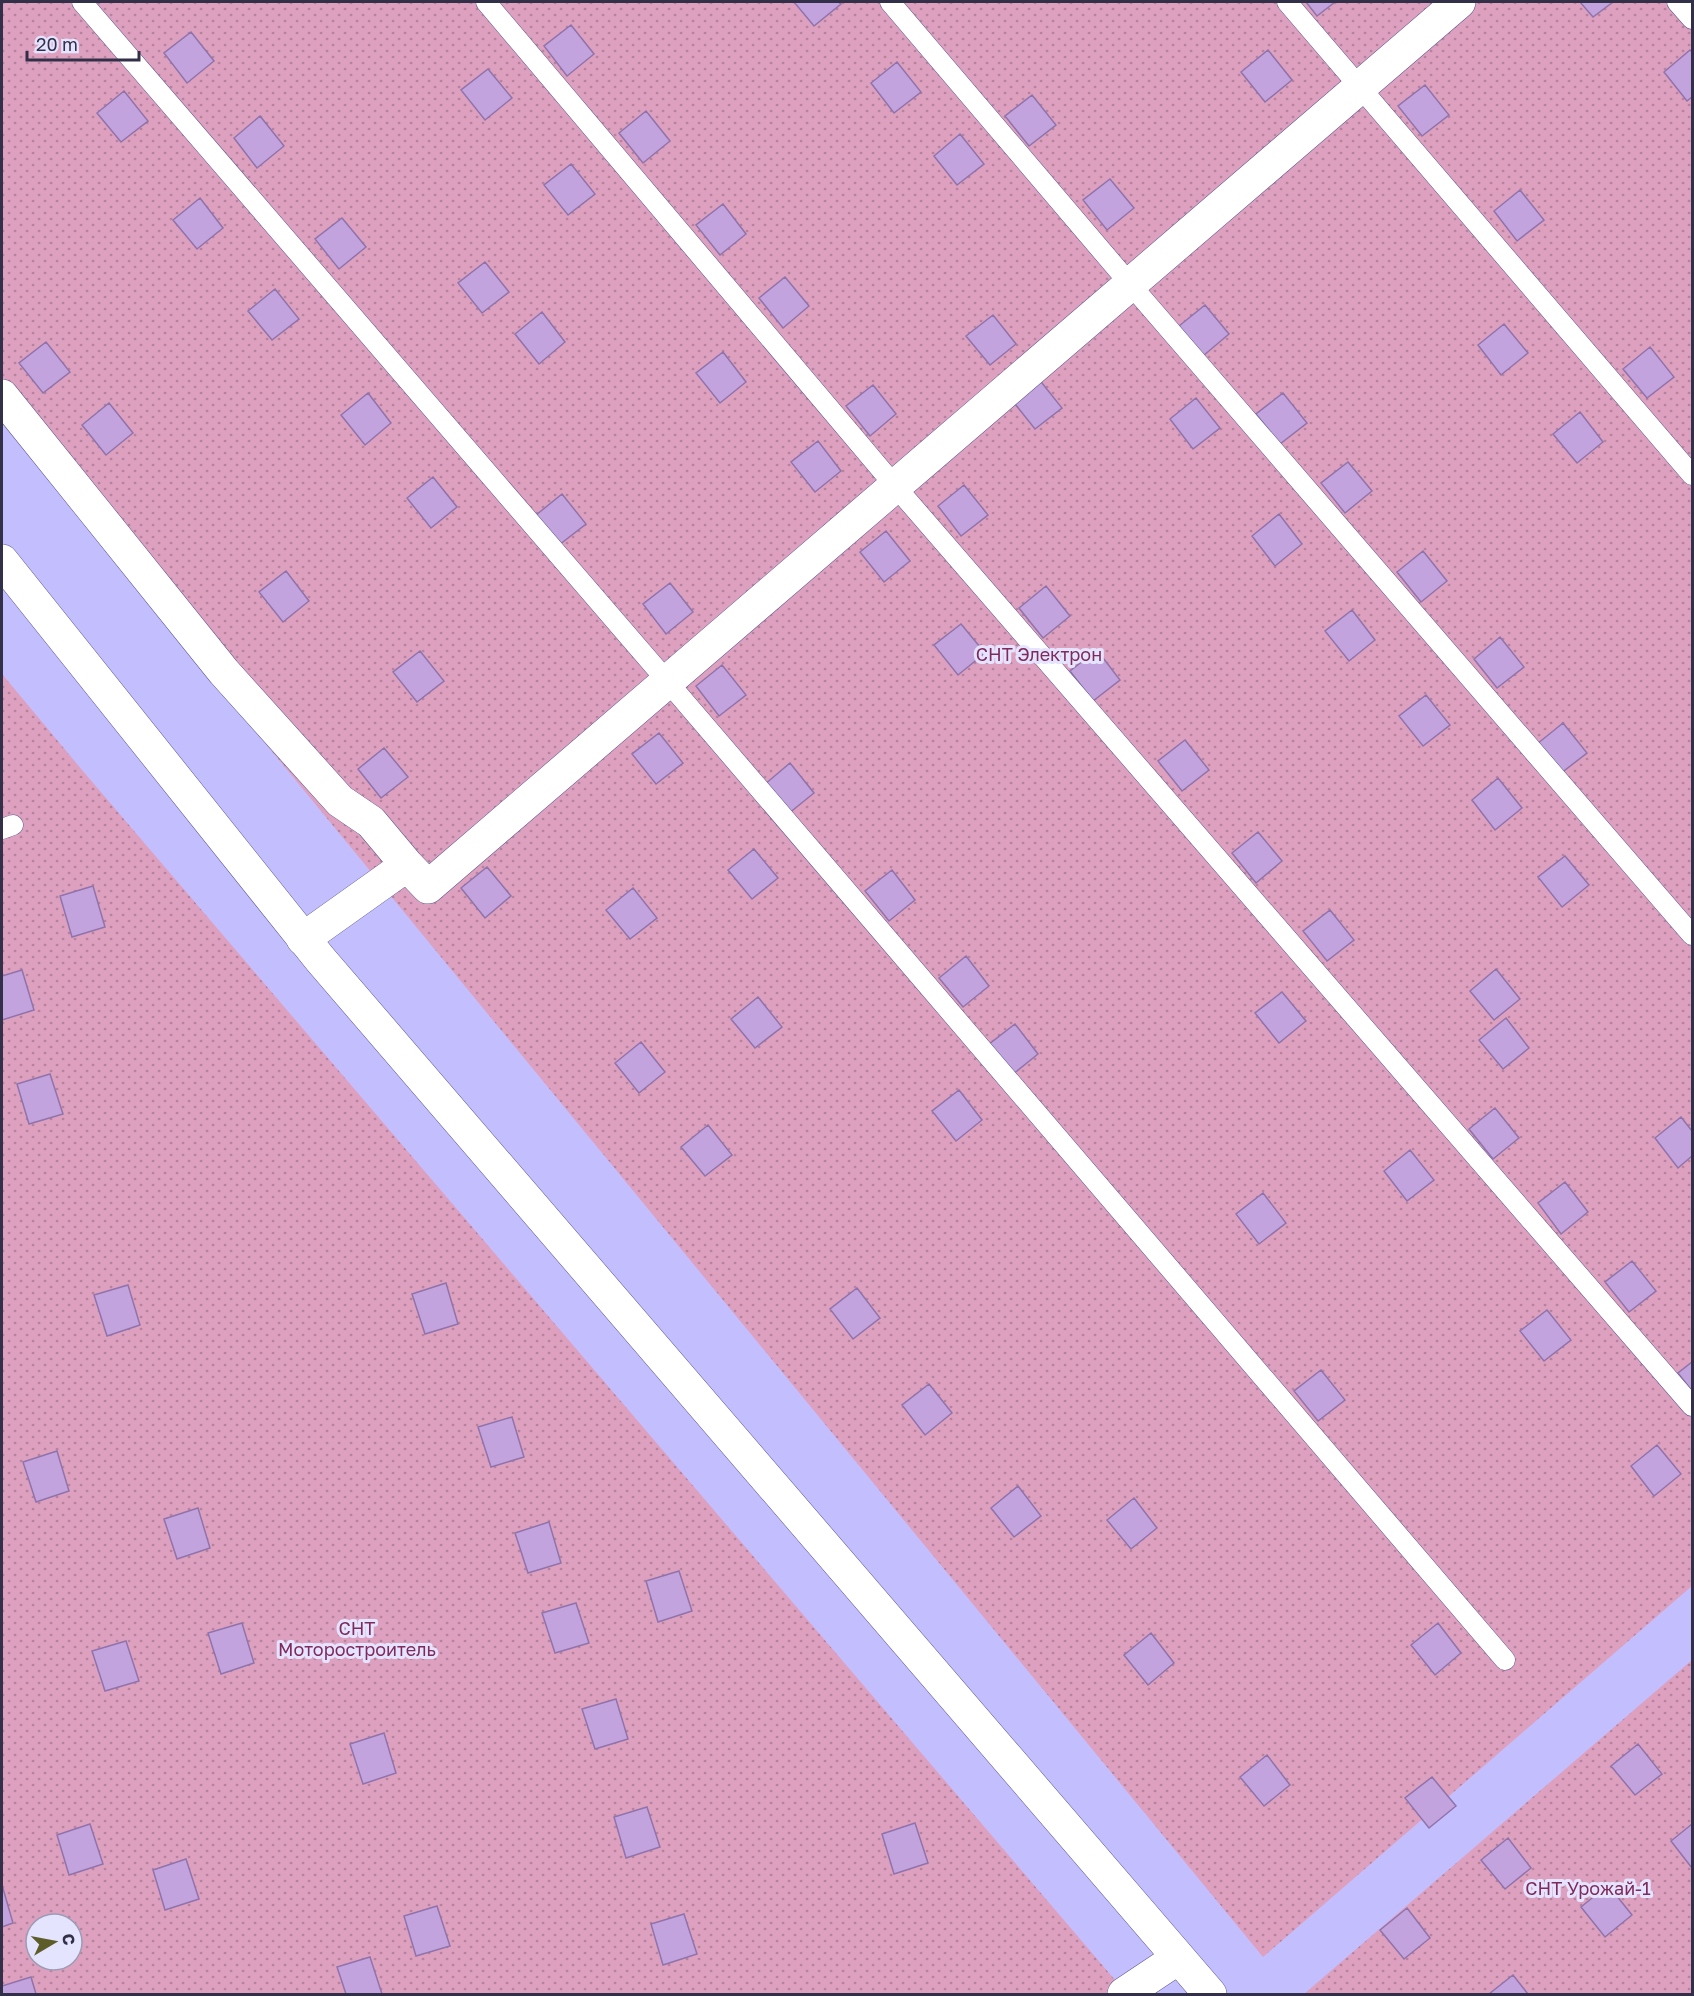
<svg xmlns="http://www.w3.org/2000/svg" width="1694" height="1996" font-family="'Golos Text',sans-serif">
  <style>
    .garden { fill: url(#garden-dots); fill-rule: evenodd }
    .building { fill: #c2a3de; stroke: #9073ab; stroke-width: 1.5 }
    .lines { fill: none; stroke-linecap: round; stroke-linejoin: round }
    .service-casing { stroke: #5f5891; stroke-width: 21 }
    .minor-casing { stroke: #5f5891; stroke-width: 34 }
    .tertiary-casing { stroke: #5f5891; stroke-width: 34 }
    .service { stroke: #fff; stroke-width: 20 }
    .minor { stroke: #fff; stroke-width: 33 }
    .tertiary { stroke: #fff; stroke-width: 33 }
    .labels { text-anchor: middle; stroke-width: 6; stroke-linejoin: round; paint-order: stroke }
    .park-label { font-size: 18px; fill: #80295c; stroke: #e5e4fe }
  </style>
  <defs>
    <pattern id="garden-dots" width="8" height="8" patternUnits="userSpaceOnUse" patternTransform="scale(1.5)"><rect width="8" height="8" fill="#dea0bf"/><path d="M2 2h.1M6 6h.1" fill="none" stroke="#b5839d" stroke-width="1.8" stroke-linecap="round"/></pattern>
  </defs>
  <rect width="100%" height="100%" fill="#c3befe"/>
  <!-- garden -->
  <path class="garden" d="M2 2H1692V1586L1263 1957 2 423Z
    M2 674 82 770 1127 1994H2ZM36 1924H72V1960H36Z
    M1692 1660V1994H1304Z"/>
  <!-- building -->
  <path class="building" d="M794 2H838L841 4 814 26Z
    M1306 2H1335L1317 16Z
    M1580 2H1613L1593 17Z
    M571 25 594 54 567 76 544 46Z
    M191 32 214 61 187 83 164 53Z
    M1268 50 1292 80 1265 102 1241 72Z
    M1690 50 1692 52V97L1687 101 1664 72Z
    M897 62 921 92 894 113 871 83Z
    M488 69 512 98 485 120 461 90Z
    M1425 85 1449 115 1422 136 1398 106Z
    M124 91 148 121 121 142 97 113Z
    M1032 95 1056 125 1029 146 1005 116Z
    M646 111 670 141 643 163 619 133Z
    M260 116 284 146 257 168 234 138Z
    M960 134 984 164 957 185 934 156Z
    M571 164 595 194 568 215 544 185Z
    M1110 179 1134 208 1107 230 1083 200Z
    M1520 190 1544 220 1517 241 1494 211Z
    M200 198 223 228 197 249 173 220Z
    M723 204 746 234 720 255 696 225Z
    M342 218 366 247 339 269 315 239Z
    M485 262 509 292 482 313 458 283Z
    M785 277 809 306 783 328 759 298Z
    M275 289 299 319 272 340 248 311Z
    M1205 305 1229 334 1203 356 1179 326Z
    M542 312 565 342 539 364 515 334Z
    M993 315 1016 344 990 365 966 336Z
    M1504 324 1528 353 1501 375 1478 345Z
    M46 342 70 372 43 393 19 363Z
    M1650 347 1674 377 1647 398 1623 369Z
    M723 352 746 382 720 403 696 373Z
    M1038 378 1062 408 1035 429 1011 399Z
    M873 385 896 414 870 436 846 406Z
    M368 393 391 423 365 445 341 415Z
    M1283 393 1307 423 1280 444 1256 414Z
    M1196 398 1220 428 1193 449 1170 419Z
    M109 403 133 433 106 455 82 425Z
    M1580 412 1603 442 1577 463 1553 434Z
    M818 441 841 471 815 492 791 462Z
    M1348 462 1372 491 1345 513 1321 483Z
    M433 477 457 507 431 528 407 498Z
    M964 485 988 515 961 536 938 506Z
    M562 494 586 524 559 545 536 515Z
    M1279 514 1302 544 1275 566 1252 536Z
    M886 531 910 561 884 582 860 552Z
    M1423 551 1447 581 1421 602 1397 572Z
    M286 571 309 601 283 622 259 592Z
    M670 583 693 612 666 634 643 604Z
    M1046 586 1070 616 1043 638 1019 608Z
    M1352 610 1375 640 1349 661 1325 631Z
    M961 624 985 653 958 675 934 645Z
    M1500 637 1524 667 1497 688 1474 659Z
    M1097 650 1120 680 1093 701 1070 671Z
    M420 651 444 681 417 702 393 672Z
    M722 665 746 695 719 716 696 686Z
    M1426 695 1450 725 1423 746 1399 716Z
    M1563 723 1587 753 1560 774 1537 744Z
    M659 733 683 763 656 784 632 754Z
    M1185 740 1209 770 1182 791 1158 761Z
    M384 748 408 777 381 798 358 769Z
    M790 763 814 793 788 814 764 785Z
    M1498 778 1522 808 1495 830 1472 800Z
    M1258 832 1282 861 1256 883 1232 853Z
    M754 849 778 878 752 899 728 870Z
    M1565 856 1589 885 1562 907 1538 877Z
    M487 867 511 896 485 918 461 888Z
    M892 870 915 900 889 921 865 891Z
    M93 886 105 927 72 937 60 896Z
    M633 888 657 918 630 939 606 910Z
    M1330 910 1354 940 1327 961 1303 931Z
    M966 956 989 986 963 1007 939 978Z
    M1496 969 1520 999 1494 1020 1470 991Z
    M22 970 34 1010 2 1020V976Z
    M1282 992 1306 1021 1279 1043 1255 1013Z
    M758 997 782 1027 755 1048 731 1019Z
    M1506 1018 1529 1048 1503 1069 1479 1040Z
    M1015 1024 1038 1054 1012 1075 988 1045Z
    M641 1042 665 1072 639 1093 615 1063Z
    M50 1074 63 1114 29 1124 17 1084Z
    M959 1090 982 1120 956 1141 932 1111Z
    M1495 1108 1519 1138 1493 1159 1469 1129Z
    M1681 1117 1692 1131V1156L1678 1168 1655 1138Z
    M708 1125 732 1155 705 1176 681 1147Z
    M1410 1150 1434 1180 1407 1201 1384 1171Z
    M1565 1182 1588 1212 1561 1234 1538 1203Z
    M1263 1193 1286 1223 1259 1244 1236 1214Z
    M1632 1261 1656 1291 1629 1312 1605 1282Z
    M446 1283 458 1324 425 1334 412 1294Z
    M128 1285 140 1325 107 1336 94 1295Z
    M857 1288 880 1318 853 1339 830 1309Z
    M1547 1310 1571 1340 1544 1361 1520 1331Z
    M1692 1362V1391L1678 1373Z
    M1321 1370 1345 1400 1318 1421 1294 1391Z
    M929 1384 952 1413 925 1435 902 1405Z
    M512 1417 524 1457 491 1467 478 1427Z
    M1657 1445 1681 1474 1654 1496 1631 1466Z
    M57 1451 69 1491 36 1502 23 1462Z
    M1018 1486 1041 1516 1014 1537 991 1508Z
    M1134 1498 1157 1528 1131 1549 1107 1520Z
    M198 1508 210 1548 177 1559 164 1519Z
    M549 1522 561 1563 528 1573 515 1533Z
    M679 1571 692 1611 658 1622 646 1581Z
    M576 1603 589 1643 555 1653 542 1613Z
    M242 1623 254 1663 221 1674 208 1633Z
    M1438 1623 1461 1653 1435 1675 1411 1645Z
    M1151 1633 1174 1663 1148 1685 1124 1655Z
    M126 1641 139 1681 105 1691 92 1651Z
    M616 1699 628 1739 595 1749 582 1709Z
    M384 1733 396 1773 363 1784 350 1744Z
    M1638 1744 1662 1774 1635 1795 1611 1766Z
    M1267 1755 1290 1785 1264 1806 1240 1777Z
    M1432 1777 1456 1806 1429 1828 1405 1798Z
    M647 1807 660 1847 626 1858 614 1817Z
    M915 1823 928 1863 894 1874 882 1834Z
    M90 1824 103 1864 69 1875 57 1835Z
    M1692 1824V1868L1671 1841Z
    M1508 1838 1531 1868 1505 1889 1481 1860Z
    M186 1859 199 1899 165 1910 153 1870Z
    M2 1885 13 1923 2 1927Z
    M1608 1885 1632 1915 1605 1937 1581 1907Z
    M437 1906 450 1946 416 1956 404 1916Z
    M1407 1908 1430 1938 1404 1959 1380 1930Z
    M684 1914 697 1954 663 1965 651 1924Z
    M370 1957 382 1994H346L337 1967Z
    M1513 1975 1528 1994H1489Z
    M31 1977 36 1994H2V1986Z"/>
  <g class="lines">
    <defs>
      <path id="service" d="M82 2 667 681 1505 1660
        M486 2 895 486 1692 1406
        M890 2 1130 284 1692 935
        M1287 2 1692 475
        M1677 2 1692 19
        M2 829 13 825"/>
      <path id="minor" d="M2 396 224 672 340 801 371 822 407 865
        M303 939 407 865 428 887 1459 2
        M1124 1994 1178 1958"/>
      <path id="tertiary" d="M2 561 320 959 1210 1994"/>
    </defs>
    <!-- service casing -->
    <use href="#service" class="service-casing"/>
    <!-- minor casing -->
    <use href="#minor" class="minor-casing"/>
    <!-- tertiary casing -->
    <use href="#tertiary" class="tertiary-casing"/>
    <!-- service -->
    <use href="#service" class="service"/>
    <!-- minor -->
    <use href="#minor" class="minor"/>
    <!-- tertiary -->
    <use href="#tertiary" class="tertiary"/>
  </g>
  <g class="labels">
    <!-- park labels -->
    <g class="park-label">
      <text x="1039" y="661">СНТ Электрон</text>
      <text x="357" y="1635">СНТ<tspan x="357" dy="21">Моторостроитель</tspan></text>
      <text x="1588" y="1895">СНТ Урожай-1</text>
    </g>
  </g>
  <!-- border -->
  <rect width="1694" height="1996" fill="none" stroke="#322f48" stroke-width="6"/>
  <!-- north arrow -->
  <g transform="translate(54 1942) rotate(80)"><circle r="28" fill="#e5e4fe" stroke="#9d9cb5" stroke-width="1.5"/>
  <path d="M0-4.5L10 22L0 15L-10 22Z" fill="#5d5d29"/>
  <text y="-9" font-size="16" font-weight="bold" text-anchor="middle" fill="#322f48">С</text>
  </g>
  <!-- scale -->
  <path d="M27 51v9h112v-9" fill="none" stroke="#322f48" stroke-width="3"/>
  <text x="36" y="51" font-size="18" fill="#322f48" stroke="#e5e4fe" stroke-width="4.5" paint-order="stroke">20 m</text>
</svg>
